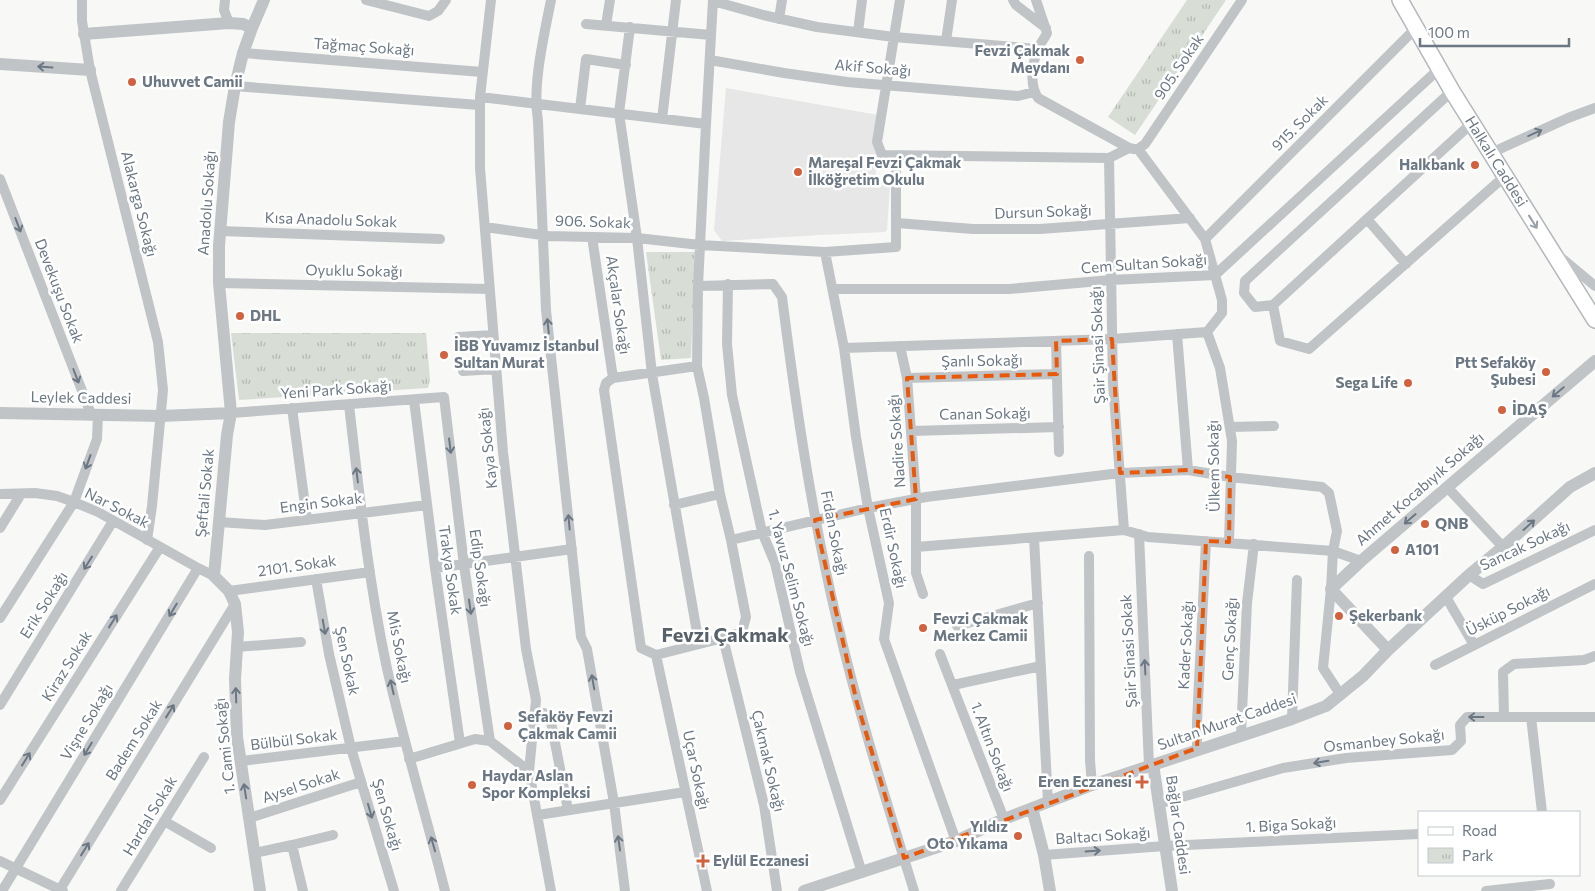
<svg xmlns="http://www.w3.org/2000/svg" width="1595" height="891" font-family="Commissioner,sans-serif">
  <style>
    .built { fill: #e6e7e6 }
    .park { fill: url(#park-tufts) }
    .lines { fill: none; stroke-linecap: round; stroke-linejoin: round }
    .secondary-casing { stroke: #b3b7bc; stroke-width: 18 }
    .minor { stroke: #c0c4c7; stroke-width: 10 }
    .tertiary { stroke: #c0c4c7; stroke-width: 12 }
    .secondary { stroke: #fff; stroke-width: 15 }
    .oneway { stroke: #6b7884 }
    .oneway2 { stroke: #97a0a9 }
    .marked { fill: none; stroke: #e8590c; stroke-width: 4; stroke-dasharray: 10 6; stroke-linejoin: round }
    .poi-dot { fill: #d0623f; stroke: #fff; stroke-width: 2 }
    .labels { text-anchor: middle; stroke-width: 5; stroke-linejoin: round; paint-order: stroke }
    .street-label { font-size: 15px; fill: #6b7884; stroke: #fff }
    .poi-label { font-size: 15px; font-weight: bold; fill: #6b7884; stroke: #fff; text-anchor: start }
    .district-label { font-size: 20px; font-weight: bold; fill: #58626a; stroke: #fff }
  </style>
  <defs>
    <pattern id="park-tufts" width="24" height="20" patternUnits="userSpaceOnUse" patternTransform="scale(1.25)"><rect width="24" height="20" fill="#d8ddd6"/><path d="M3 7l-1-3M5 7V3M7 7l1-3M15 17l-1-3M17 17v-4M19 17l1-3" fill="none" stroke="#b3b8b3"/></pattern>
  </defs>
  <rect width="100%" height="100%" fill="#f8f8f6"/>
  <!-- built -->
  <path class="built" d="M726 88 878 115 880 156 876 164V183L890 186 887 230 885 232 820 235 722 241 714 230Z"/>
  <!-- park -->
  <path class="park" d="M1187 0H1226L1135 135 1108 117Z
    M646 252H695L691 358 661 360Z
    M231 333H426L430 379 428 388 239 400Z"/>
  <g class="lines">
    <defs>
      <g id="secondary">
        <path id="s1" d="M1400 0 1452 91 1595 320"/>
      </g>
    </defs>
    <!-- secondary casing -->
    <use href="#secondary" class="secondary-casing"/>
    <!-- minor -->
    <path class="minor" d="M82 0V21L90 70 158 342 163 390 152 506 147 540
      M225 0 224 10 229 23
      M366 0 429 16 438 11 446 0
      M491 0 480 97V168L503 452 526 649 536 700 529 771 551 891
      M551 0C544 36 532 85 538 121L546 310 581 637 587 649 614 803 625 891
      M900 0 877 142 882 155 1109 158 1129 148
      M1013 0 1016 5 1046 28
      M1036 0 1047 33C1045 38 1041 42 1039 47 1032 61 1029 85 1038 98L1129 148 1134 149
      M713 1 763 15 817 27 894 37 1038 49
      M779 19 782 0
      M586 24 711 35
      M606 25 610 0
      M630 27 619 113 637 238 652 374 699 644
      M858 32 862 0
      M946 41 952 0
      M243 53 482 72
      M710 60 784 73 847 82 1018 96 1034 92
      M235 86 479 105
      M1452 91 1245 281 1244 293 1255 307 1273 305 1472 123
      M480 97 706 124
      M580 109 586 59 626 65
      M662 119 676 0
      M1138 149 1145 144 1242 0
      M1491 153 1568 118 1595 108
      M1109 158 1113 383 1124 530
      M0 179 91 414
      M1367 219 1406 264
      M897 223 973 229H1040L1190 218
      M485 227 548 236 637 238 700 245 825 252 896 247V155
      M220 231 440 239
      M592 237 613 378
      M1205 239 1416 28
      M825 252 844 348 856 437 868 508 889 603 884 639 956 841
      M1559 256 1595 286
      M219 283 489 289
      M728 284 727 344 732 395 762 532 775 563 800 672 862 873
      M698 286 773 284 782 297C796 407 812 517 838 625 859 715 887 803 914 891
      M833 289H1009L1111 280 1215 275 1439 69
      M1273 305 1280 341 1309 349 1505 176
      M1207 332 1220 368 1232 441 1229 542
      M1177 334 1188 470
      M458 337 493 335
      M1056 341 1059 452
      M900 346 907 378 911 431 916 499V573L923 594
      M844 348 1112 339 1207 332 1222 313V300L1205 239 1138 149
      M697 366 613 378 606 383 604 390 641 648 656 655 723 638 742 632 746 617 731 540 720 494 704 398 697 366 698 286 706 124 713 0
      M463 371 496 369
      M907 378 1057 374
      M414 400 435 568 460 743
      M349 405C359 491 368 578 386 664 403 740 426 815 445 891
      M292 408 307 520
      M231 413 444 397 464 565 490 741
      M1230 427 1274 426
      M911 431 1059 427
      M1447 487 1503 547
      M0 494 35 493 57 496 74 502 98 512 198 568 214 576
      M674 505 720 494
      M219 522 265 525 427 505
      M0 528 21 494
      M1139 534 1149 765
      M1034 538 1048 802
      M731 540 868 508 926 497 1120 473 1188 470 1230 477 1322 487 1329 493 1337 531 1333 551 1331 589 1323 668 1340 694
      M916 547 1124 530 1148 537 1333 551 1361 561
      M1089 556 1090 760 1092 785
      M435 568 572 549
      M1469 575 1483 584 1595 530
      M316 579 329 654 351 748 394 891
      M229 591 370 572
      M1446 597 1474 645
      M0 618 74 502 97 439 98 415
      M957 626 1038 603
      M723 638 764 805 777 891
      M237 647 301 642
      M940 654 1004 819
      M656 655 707 891
      M1435 665 1595 584
      M953 685 1041 666
      M0 705 113 521
      M535 713H544L551 722 568 810
      M1504 717 1503 672 1514 664 1584 660 1595 656
      M1531 717 1542 812
      M1292 719 1297 580
      M1241 735 1247 603 1254 544
      M1196 749 1197 748V722L1206 541
      M409 759 475 739 490 741 529 771
      M241 761 405 741
      M0 800 160 547
      M1158 804 1283 768 1346 758 1452 750 1461 741 1460 725 1467 717H1595
      M538 815 685 792
      M249 818 361 782
      M164 821 211 848
      M254 853 292 845
      M1044 855 1165 846 1419 834
      M0 861 63 891
      M2 891 198 568
      M59 891 235 604
      M121 891 204 757
      M303 891 292 845 333 835
      M1486 891 1550 884"/>
    <!-- tertiary -->
    <path class="tertiary" d="M84 34 229 23 243 24 252 28
      M0 64 90 70
      M0 413 161 416 231 413
      M1388 650 1331 589 1361 561 1595 361
      M1153 764 1172 891
      M1032 808 1044 855 1050 891
      M260 891 237 737 235 679 238 632 235 604 229 591 214 576 227 435 231 413 219 283V246L229 122 235 86 243 53 252 28 264 0
      M804 891 956 841 1004 819 1092 785 1292 719 1326 706 1363 676 1388 650 1469 575 1503 547 1570 487 1595 473"/>
    <!-- secondary -->
    <use href="#secondary" class="secondary"/>
  </g>
  <!-- one-way arrows -->
  <defs><path id="oneway-shaft" d="M-6 0H5M1.5-3L5.5 0L1.5 3" fill="none" stroke-width="1.6" stroke-linecap="round" stroke-linejoin="round" transform="scale(1.25)"/></defs>
  <g class="oneway">
    <use href="#oneway-shaft" transform="translate(45 67) rotate(-176)"/>
    <use href="#oneway-shaft" transform="translate(1535 133) rotate(-24)"/>
    <use href="#oneway-shaft" transform="translate(18 225) rotate(69)"/>
    <use href="#oneway-shaft" transform="translate(548 326) rotate(-96)"/>
    <use href="#oneway-shaft" transform="translate(76 376) rotate(69)"/>
    <use href="#oneway-shaft" transform="translate(1558 392) rotate(140)"/>
    <use href="#oneway-shaft" transform="translate(450 446) rotate(83)"/>
    <use href="#oneway-shaft" transform="translate(88 462) rotate(110)"/>
    <use href="#oneway-shaft" transform="translate(357 475) rotate(-97)"/>
    <use href="#oneway-shaft" transform="translate(1410 519) rotate(139)"/>
    <use href="#oneway-shaft" transform="translate(569 522) rotate(-95)"/>
    <use href="#oneway-shaft" transform="translate(1529 525) rotate(-42)"/>
    <use href="#oneway-shaft" transform="translate(88 563) rotate(122)"/>
    <use href="#oneway-shaft" transform="translate(470 607) rotate(82)"/>
    <use href="#oneway-shaft" transform="translate(173 610) rotate(121)"/>
    <use href="#oneway-shaft" transform="translate(113 621) rotate(-58)"/>
    <use href="#oneway-shaft" transform="translate(324 627) rotate(80)"/>
    <use href="#oneway-shaft" transform="translate(1145 667) rotate(-93)"/>
    <use href="#oneway-shaft" transform="translate(593 682) rotate(-100)"/>
    <use href="#oneway-shaft" transform="translate(392 687) rotate(-103)"/>
    <use href="#oneway-shaft" transform="translate(236 695) rotate(-92)"/>
    <use href="#oneway-shaft" transform="translate(170 711) rotate(-58)"/>
    <use href="#oneway-shaft" transform="translate(1476 717) rotate(180)"/>
    <use href="#oneway-shaft" transform="translate(88 749) rotate(121)"/>
    <use href="#oneway-shaft" transform="translate(26 759) rotate(-58)"/>
    <use href="#oneway-shaft" transform="translate(1321 762) rotate(171)"/>
    <use href="#oneway-shaft" transform="translate(245 791) rotate(-99)"/>
    <use href="#oneway-shaft" transform="translate(370 811) rotate(74)"/>
    <use href="#oneway-shaft" transform="translate(619 843) rotate(-98)"/>
    <use href="#oneway-shaft" transform="translate(433 844) rotate(-106)"/>
    <use href="#oneway-shaft" transform="translate(85 849) rotate(-58)"/>
    <use href="#oneway-shaft" transform="translate(1093 851) rotate(-4)"/>
  </g>
  <use class="oneway2" href="#oneway-shaft" transform="translate(1533 222) rotate(58)"/>
  <!-- marked area -->
  <path class="marked" d="M1112 339 1120 473 1188 470 1230 477 1229 542 1206 541 1197 748 904 858 857 703 815 520 916 499 907 378 1057 374 1056 341Z"/>
  <!-- markers -->
  <g class="poi-dot">
    <circle cx="1080" cy="60" r="5"/>
    <circle cx="132" cy="82" r="5"/>
    <circle cx="1475" cy="165" r="5"/>
    <circle cx="798" cy="172" r="5"/>
    <circle cx="240" cy="316" r="5"/>
    <circle cx="444" cy="355" r="5"/>
    <circle cx="1546" cy="372" r="5"/>
    <circle cx="1408" cy="383" r="5"/>
    <circle cx="1502" cy="410" r="5"/>
    <circle cx="1425" cy="524" r="5"/>
    <circle cx="1395" cy="550" r="5"/>
    <circle cx="1339" cy="616" r="5"/>
    <circle cx="923" cy="628" r="5"/>
    <circle cx="508" cy="726" r="5"/>
    <path d="M1139.5 774.5h5v5h5v5h-5v5h-5v-5h-5v-5h5z"/>
    <circle cx="472" cy="785" r="5"/>
    <circle cx="1018" cy="836" r="5"/>
    <path d="M700.5 853.5h5v5h5v5h-5v5h-5v-5h-5v-5h5z"/>
  </g>
  <g class="labels">
    <!-- street labels -->
    <g class="street-label">
      <text transform="translate(364 47) rotate(4)" y="5">Tağmaç Sokağı</text>
      <text transform="translate(1179 67) rotate(-56)" y="5">905. Sokak</text>
      <text transform="translate(873 68) rotate(5)" y="5">Akif Sokağı</text>
      <text transform="translate(1300 123) rotate(-45)" y="5">915. Sokak</text>
      <text dy="5" stroke="none"><textPath href="#s1" startOffset="188">Halkalı Caddesi</textPath></text>
      <text transform="translate(207 203) rotate(-86)" y="5">Anadolu Sokağı</text>
      <text transform="translate(139 204) rotate(76)" y="5">Alakarga Sokağı</text>
      <text transform="translate(1043 212) rotate(-2)" y="5">Dursun Sokağı</text>
      <text transform="translate(331 220) rotate(2)" y="5">Kısa Anadolu Sokak</text>
      <text transform="translate(593 222) rotate(2)" y="5">906. Sokak</text>
      <text transform="translate(1144 264) rotate(-4)" y="5">Cem Sultan Sokağı</text>
      <text transform="translate(354 271) rotate(1)" y="5">Oyuklu Sokağı</text>
      <text transform="translate(59 291) rotate(69)" y="5">Devekuşu Sokak</text>
      <text transform="translate(618 305) rotate(82)" y="5">Akçalar Sokağı</text>
      <text transform="translate(1098 345) rotate(-92)" y="5">Şair Şinasi Sokağı</text>
      <text transform="translate(982 361) rotate(-1)" y="5">Şanlı Sokağı</text>
      <text transform="translate(336 390) rotate(-4)" y="5">Yeni Park Sokağı</text>
      <text transform="translate(81 398) rotate(1)" y="5">Leylek Caddesi</text>
      <text transform="translate(985 414) rotate(-1)" y="5">Canan Sokağı</text>
      <text transform="translate(897 441) rotate(-94)" y="5">Nadire Sokağı</text>
      <text transform="translate(488 448) rotate(-96)" y="5">Kaya Sokağı</text>
      <text transform="translate(1214 466) rotate(-91)" y="5">Ülkem Sokağı</text>
      <text transform="translate(1420 489) rotate(-41)" y="5">Ahmet Kocabıyık Sokağı</text>
      <text transform="translate(205 493) rotate(-85)" y="5">Şeftali Sokak</text>
      <text transform="translate(321 503) rotate(-7)" y="5">Engin Sokak</text>
      <text transform="translate(117 508) rotate(27)" y="5">Nar Sokak</text>
      <text transform="translate(834 533) rotate(79)" y="5">Fidan Sokağı</text>
      <text transform="translate(1525 546) rotate(-25)" y="5">Sancak Sokağı</text>
      <text transform="translate(893 548) rotate(78)" y="5">Erdir Sokağı</text>
      <text transform="translate(297 566) rotate(-8)" y="5">2101. Sokak</text>
      <text transform="translate(480 568) rotate(82)" y="5">Edip Sokağı</text>
      <text transform="translate(450 570) rotate(82)" y="5">Trakya Sokak</text>
      <text transform="translate(791 578) rotate(75)" y="5">1. Yavuz Selim Sokağı</text>
      <text transform="translate(44 605) rotate(-58)" y="5">Erik Sokağı</text>
      <text transform="translate(1508 611) rotate(-27)" y="5">Üsküp Sokağı</text>
      <text transform="translate(1230 639) rotate(-87)" y="5">Genç Sokağı</text>
      <text transform="translate(1186 645) rotate(-87)" y="5">Kader Sokağı</text>
      <text transform="translate(399 647) rotate(79)" y="5">Mis Sokağı</text>
      <text transform="translate(1129 651) rotate(-93)" y="5">Şair Sinasi Sokak</text>
      <text transform="translate(347 661) rotate(78)" y="5">Şen Sokak</text>
      <text transform="translate(67 666) rotate(-58)" y="5">Kiraz Sokak</text>
      <text transform="translate(87 722) rotate(-59)" y="5">Vişne Sokağı</text>
      <text transform="translate(1227 722) rotate(-19)" y="5">Sultan Murat Caddesi</text>
      <text transform="translate(134 740) rotate(-58)" y="5">Badem Sokak</text>
      <text transform="translate(294 740) rotate(-7)" y="5">Bülbül Sokak</text>
      <text transform="translate(1384 741) rotate(-6)" y="5">Osmanbey Sokağı</text>
      <text transform="translate(225 746) rotate(-96)" y="5">1. Cami Sokağı</text>
      <text transform="translate(992 747) rotate(69)" y="5">1. Altın Sokağı</text>
      <text transform="translate(768 761) rotate(77)" y="5">Çakmak Sokağı</text>
      <text transform="translate(696 770) rotate(78)" y="5">Uçar Sokağı</text>
      <text transform="translate(301 786) rotate(-18)" y="5">Aysel Sokak</text>
      <text transform="translate(387 815) rotate(74)" y="5">Şen Sokağı</text>
      <text transform="translate(150 816) rotate(-59)" y="5">Hardal Sokak</text>
      <text transform="translate(1178 825) rotate(82)" y="5">Bağlar Caddesi</text>
      <text transform="translate(1291 825) rotate(-3)" y="5">1. Biga Sokağı</text>
      <text transform="translate(1103 836) rotate(-4)" y="5">Baltacı Sokağı</text>
    </g>
    <!-- poi labels -->
    <g class="poi-label">
      <text x="1070" y="56" text-anchor="end">Fevzi Çakmak<tspan x="1070" dy="17">Meydanı</tspan></text>
      <text x="142" y="87">Uhuvvet Camii</text>
      <text x="808" y="168">Mareşal Fevzi Çakmak<tspan x="808" dy="17">İlköğretim Okulu</tspan></text>
      <text x="1465" y="170" text-anchor="end">Halkbank</text>
      <text x="250" y="321">DHL</text>
      <text x="454" y="351">İBB Yuvamız İstanbul<tspan x="454" dy="17">Sultan Murat</tspan></text>
      <text x="1536" y="368" text-anchor="end">Ptt Sefaköy<tspan x="1536" dy="17">Şubesi</tspan></text>
      <text x="1398" y="388" text-anchor="end">Sega Life</text>
      <text x="1512" y="415">İDAŞ</text>
      <text x="1435" y="529">QNB</text>
      <text x="1405" y="555">A101</text>
      <text x="1349" y="621">Şekerbank</text>
      <text x="933" y="624">Fevzi Çakmak<tspan x="933" dy="17">Merkez Camii</tspan></text>
      <text x="518" y="722">Sefaköy Fevzi<tspan x="518" dy="17">Çakmak Camii</tspan></text>
      <text x="482" y="781">Haydar Aslan<tspan x="482" dy="17">Spor Kompleksi</tspan></text>
      <text x="1132" y="787" text-anchor="end">Eren Eczanesi</text>
      <text x="1008" y="832" text-anchor="end">Yıldız<tspan x="1008" dy="17">Oto Yıkama</tspan></text>
      <text x="713" y="866">Eylül Eczanesi</text>
    </g>
    <!-- district labels -->
    <g class="district-label">
      <text x="725" y="642">Fevzi Çakmak</text>
    </g>
  </g>
  <!-- legend -->
  <rect x="1418" y="811" width="162" height="65" fill="#ffffff" stroke="#c4c9ce"/>
  <rect x="1428" y="827" width="25" height="8" fill="#ffffff" stroke="#c4c9ce"/>
  <text x="1462" y="836" font-size="15" fill="#6b7884">Road</text>
  <rect x="1428" y="848" width="25" height="15" fill="url(#park-tufts)" stroke="#c4c9ce"/>
  <text x="1462" y="861" font-size="15" fill="#6b7884">Park</text>
  <!-- scale -->
  <path d="M1420 38v8h149v-8" fill="none" stroke="#6b7884" stroke-width="2.5"/>
  <text x="1428" y="38" font-size="15" fill="#6b7884" stroke="#ffffff" stroke-width="4" paint-order="stroke">100 m</text>
</svg>
